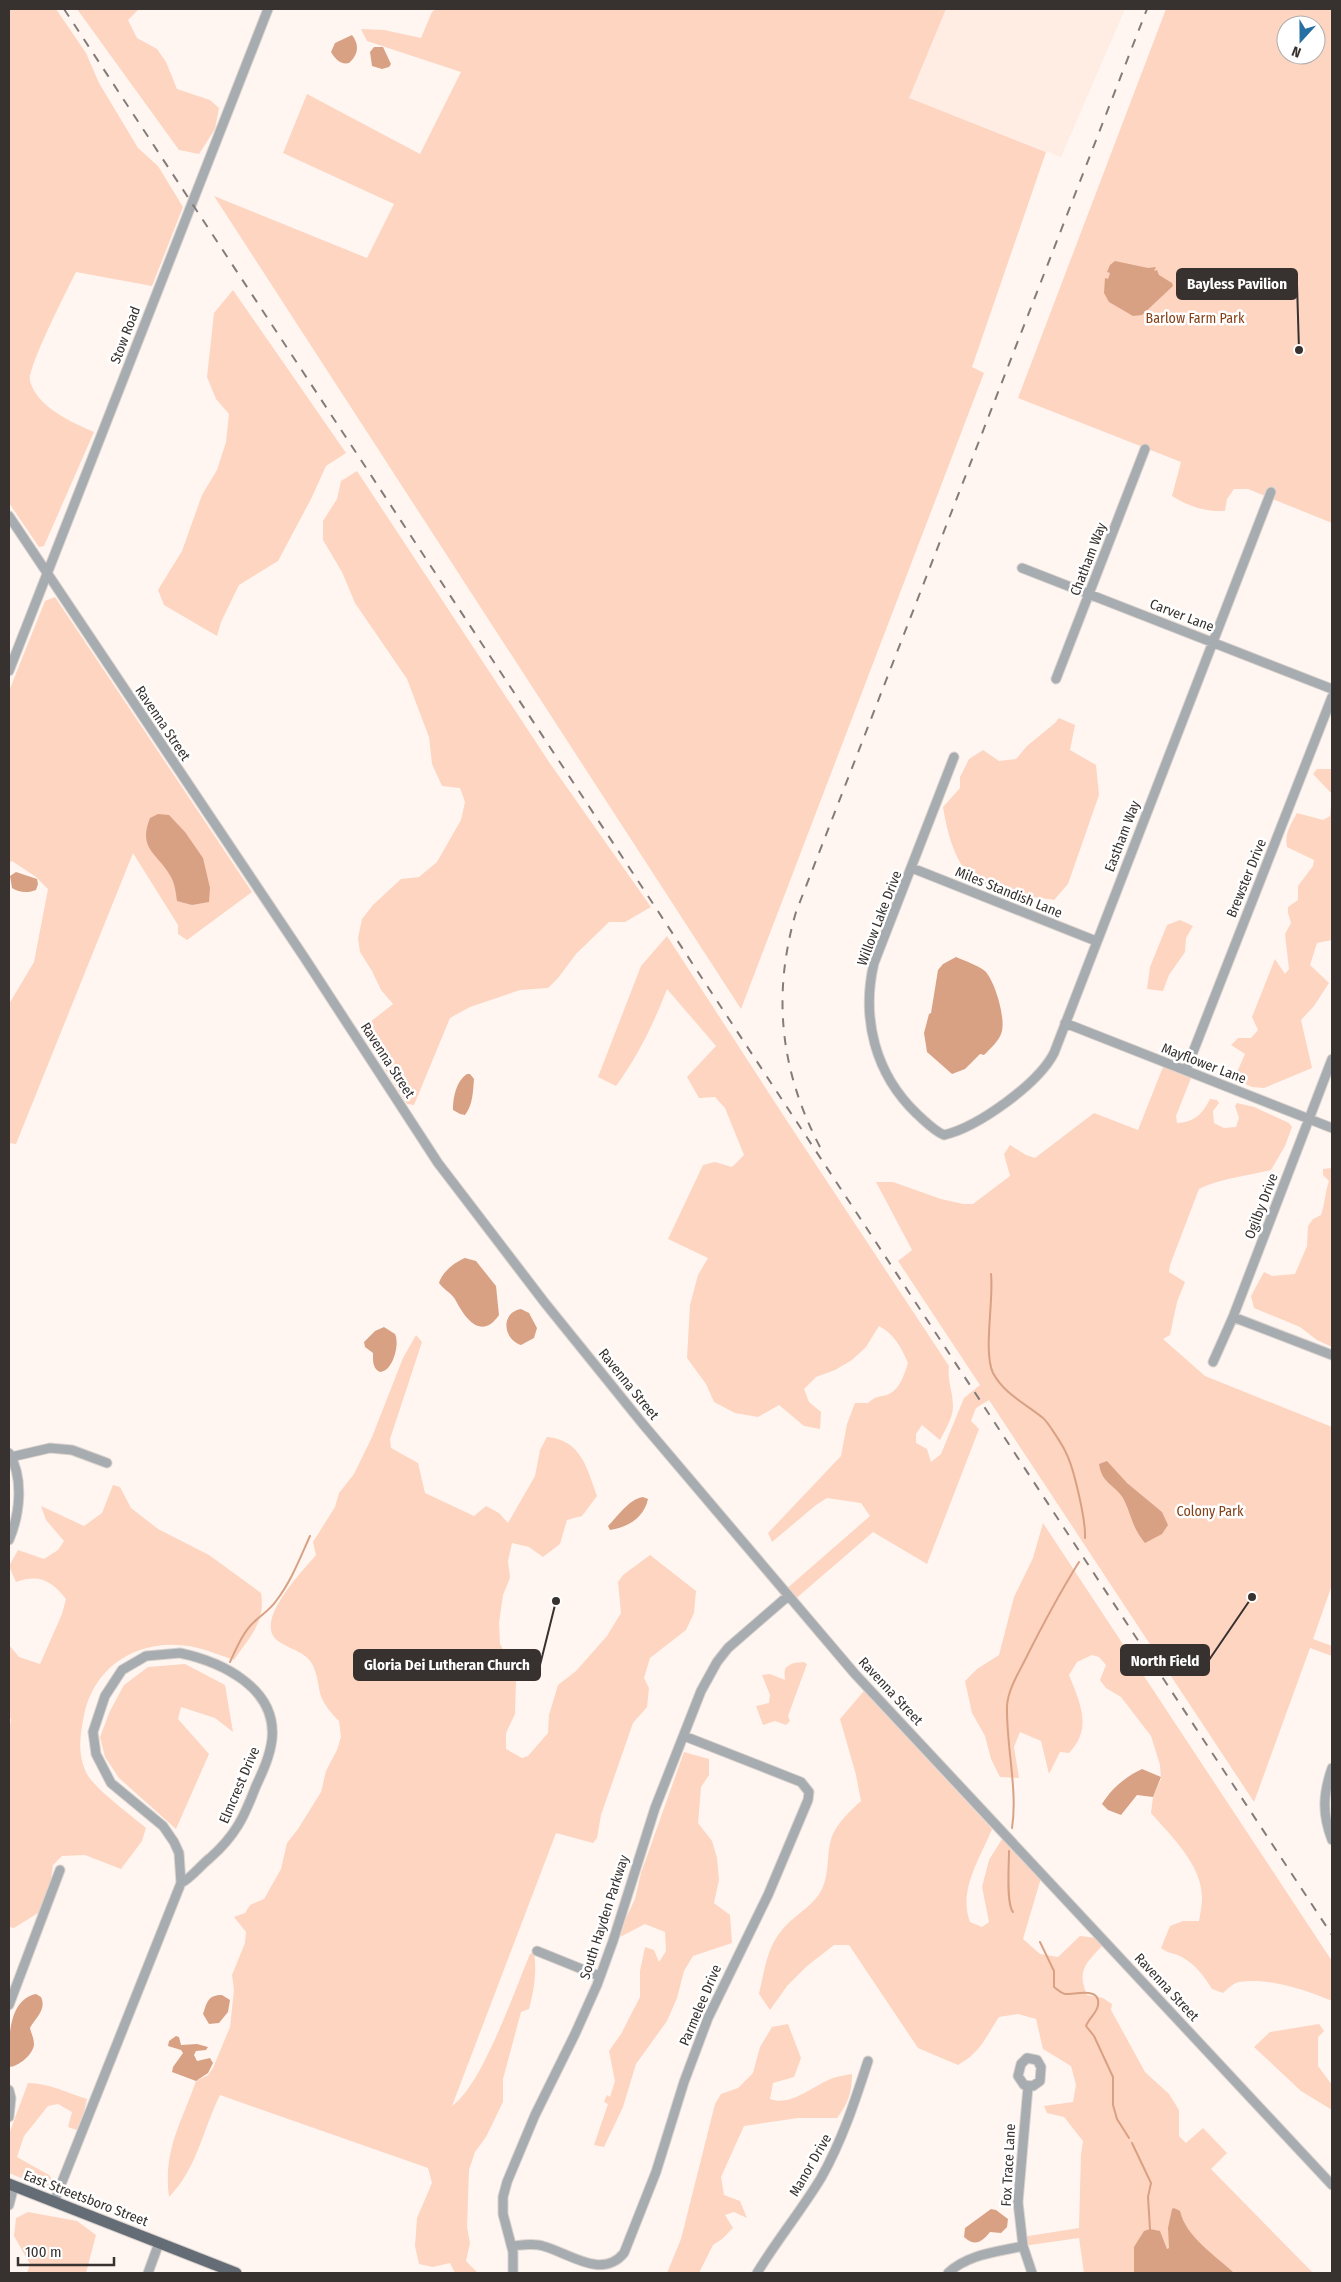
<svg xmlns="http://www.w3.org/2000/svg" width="1341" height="2282" font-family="'Fira Sans Condensed',sans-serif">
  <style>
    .built { fill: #ffece3 }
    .green { fill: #fdd5c1; fill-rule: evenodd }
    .water { fill: #d9a184 }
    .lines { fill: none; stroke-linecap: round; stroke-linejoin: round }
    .stream { stroke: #d9a184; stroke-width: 2 }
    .minor-casing { stroke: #dbd3ce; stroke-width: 11 }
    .major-casing { stroke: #dbd3ce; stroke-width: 13 }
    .minor { stroke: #a6acb0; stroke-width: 9 }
    .major { stroke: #646d75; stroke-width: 11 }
    .rail { stroke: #837c79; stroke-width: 2; stroke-dasharray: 9 9; stroke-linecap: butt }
    .labels { text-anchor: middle; stroke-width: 5; stroke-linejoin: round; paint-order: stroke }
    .park-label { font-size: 14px; fill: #854016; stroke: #fff }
    .street-label { font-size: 14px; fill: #37312f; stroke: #fff }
    .leader { fill: none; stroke: #37312f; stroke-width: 2 }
    .callout-dot { fill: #37312f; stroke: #fff; stroke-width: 2 }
    .callout { fill: #37312f; stroke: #37312f; stroke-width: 2 }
    .callout-label { font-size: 15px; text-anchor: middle; font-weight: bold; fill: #fff }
  </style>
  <rect width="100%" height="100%" fill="#fff6f1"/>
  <!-- built -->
  <path class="built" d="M946 9H1125L1061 157 908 98Z"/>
  <!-- green -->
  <path class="green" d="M9 9H56L86 53 99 83 138 148 158 166 183 207 152 286 76 272C68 288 27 368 30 381 37 407 71 422 94 432L44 546 39 547 9 503Z
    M77 9H139L128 20 137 38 157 49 166 62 177 89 210 100 219 108 215 129 199 154 179 150Z
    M436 9H946L909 98 1046 152 972 367 984 373 741 1009 214 196 367 258 394 204 283 153 307 94 420 154 461 72 367 41 361 29 384 30 421 38 432 12Z
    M1166 9H1332V523L1248 489H1234L1227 499 1225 511C1205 512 1188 506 1172 496L1181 462 1018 398ZM1286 25H1316V55H1286Z
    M233 290 346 453 326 466 311 499 278 561 239 585 221 622 217 636 164 605 158 590 182 551 202 495 217 470 226 442 229 414 216 399 207 377 214 313Z
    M357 471 549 762 651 907 625 922H609L576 954 558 978 548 988 520 990 470 1007 450 1018 414 1105 407 1104 360 1030 393 1004 381 990 372 971 360 952 358 938 362 919 373 905 401 879 419 877 437 862 461 820 465 802 460 788 442 786 432 764 429 737 407 679 355 603 342 572 323 540V521L337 499 341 481Z
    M55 597 252 892 187 940 178 934V925L133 853 16 1144 9 1143V1004L34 962 48 889 36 877 12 861 9 863V691L45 601Z
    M1059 718 1075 725 1070 750 1096 765 1099 795 1068 884 1054 900C1034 897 992 895 976 884 972 881 969 875 966 872 952 852 947 831 943 807L960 788V777L969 759 983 750 999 761 1016 759 1027 746 1055 723Z
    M1317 769H1332V940L1317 943 1310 965 1329 983 1314 1006 1301 1020 1312 1068 1264 1088 1252 1087 1234 1079 1245 1054 1231 1045 1238 1038H1251L1258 1030 1252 1017 1275 959 1285 974 1289 969 1285 934 1291 923 1288 913V907L1298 900V886L1313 866 1314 860 1287 847C1284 834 1291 824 1297 813L1323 820 1330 816 1332 794 1313 774Z
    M1180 920 1193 926 1186 938 1185 952 1169 975 1163 991 1147 989 1150 967 1167 925Z
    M667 936 787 1121 949 1366C947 1380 953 1392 953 1406 953 1418 945 1430 940 1440L922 1425 916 1434V1443L927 1449 931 1462 941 1454 964 1398 980 1385 898 1261 912 1250 876 1182H893L941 1199 963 1204H973L1010 1176 1004 1154 1010 1145 1026 1155 1035 1158 1094 1113 1138 1130 1165 1062 1193 1073 1176 1116 1177 1123C1193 1123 1203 1114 1210 1099L1217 1100 1219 1103 1213 1111 1214 1123 1224 1128 1236 1127 1239 1118 1235 1106 1237 1103 1254 1107 1289 1123 1292 1127 1285 1146 1271 1170C1247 1176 1221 1178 1199 1189L1170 1265 1169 1272 1185 1282 1177 1302 1170 1335 1163 1339 1205 1376 1332 1427V1585L1313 1639 1332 1646V1656L1310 1648 1254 1802 989 1400 976 1408 971 1421 979 1429 927 1564 873 1532 793 1601 784 1591 870 1516 861 1503 827 1498 816 1505 772 1542 768 1533 841 1456 847 1424 855 1403H868C878 1394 880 1398 889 1394 901 1388 904 1374 908 1363 901 1347 895 1335 879 1326L866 1347 852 1360 835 1370 816 1377 804 1389 809 1402 821 1412 820 1429 804 1426 779 1405 758 1417 735 1413 714 1402 706 1384 687 1358 690 1305 698 1275 708 1258 668 1239 703 1165 715 1162 732 1167 744 1155 725 1108 715 1097 699 1098 687 1077 716 1046 667 989C654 1023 638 1056 616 1086L598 1077 641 966Z
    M1332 1168V1347L1317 1340 1300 1327 1254 1308 1251 1296 1264 1272 1272 1276 1295 1274 1307 1246 1308 1226 1313 1219 1321 1215C1325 1203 1325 1192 1329 1181L1323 1175V1169Z
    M416 1335 422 1342 390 1439 391 1448 418 1463 425 1493 474 1516 486 1506 499 1513 508 1523 535 1476 540 1450 547 1437C581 1440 587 1468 597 1496L582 1516 567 1520 560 1544 543 1557 529 1547 512 1543 508 1561 510 1578 503 1595 499 1623 500 1644 509 1659 516 1680 515 1714 506 1733V1749L522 1758 528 1756 548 1733 549 1715 558 1685 576 1671 607 1636 621 1613 618 1582 623 1575 650 1555 696 1591 694 1613 686 1630 650 1658 644 1678 649 1688 647 1707 633 1723 601 1815 597 1838 593 1843 556 1833 452 2106C482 2085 514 1992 530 1954L534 1952C537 1973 534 1990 529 2009L521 2012 503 2079V2102L486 2137 475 2152 469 2170 467 2227 470 2243 466 2261 478 2273H455L450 2263 433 2267 419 2264 415 2246 417 2218 432 2183 428 2168 220 2095C203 2129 197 2169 169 2197 163 2150 181 2124 196 2081L208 2075 213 2068 230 2027 234 1990 232 1975 245 1943 246 1932 234 1917 245 1913 250 1905 264 1899 281 1869 287 1843 298 1829 321 1792 326 1771 337 1750 341 1737 339 1721C331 1713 323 1704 320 1693 318 1684 317 1672 312 1664 306 1652 289 1649 278 1641 252 1622 303 1571 316 1555L313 1542 335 1507 339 1493 354 1474 372 1437 403 1358Z
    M113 1485 120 1487 131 1508 158 1529 209 1555 261 1593C266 1623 249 1637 234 1660 222 1656 210 1651 198 1648 146 1635 95 1661 84 1715 80 1736 77 1754 87 1774 93 1787 133 1817 146 1828L142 1841 121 1869 85 1855 62 1856 53 1865 50 1886 38 1913 14 1928 9 1927V1731L11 1719 9 1718V1645L19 1657 40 1664 62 1614 66 1599C51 1580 39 1574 16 1582L9 1566 18 1550 44 1559 58 1550 64 1541 46 1520 41 1506 84 1526 102 1513Z
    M1043 1523 1332 1961V2001C1307 1990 1268 1977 1239 1982 1234 1983 1227 1989 1223 1993L1212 1989C1204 1976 1196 1965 1182 1957 1175 1953 1169 1954 1161 1948L1170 1926 1183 1921H1199C1200 1914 1202 1906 1202 1898 1202 1865 1172 1837 1151 1813L1153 1797 1161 1779 1160 1765 1151 1736 1121 1697 1106 1688 1100 1680 1106 1665 1099 1657 1092 1655 1077 1662 1069 1675C1080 1703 1093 1728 1069 1753L1060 1752 1049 1774 1041 1741 1020 1732 1014 1747 1019 1778 1000 1777 991 1759 985 1736 972 1713 965 1681 977 1669 999 1655 1014 1597 1033 1558Z
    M794 1663 804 1662 807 1664 788 1716 790 1721 786 1725 775 1721 763 1725 756 1706 769 1703 770 1695 762 1675 770 1674 785 1680C784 1669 784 1667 794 1663Z
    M185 1664 225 1685 233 1732 215 1718 181 1707 178 1719 209 1754 176 1829 119 1778 105 1757 100 1737 110 1711 124 1685 148 1667Z
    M864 1691 992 1829C980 1859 958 1890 970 1922L982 1927 989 1922 982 1887 989 1860 1002 1839 1041 1878 1023 1939 1040 1954 1058 1957 1080 1936 1097 1938 1102 1946C1085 1964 1077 1971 1087 1995L1103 1998 1112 2004 1111 2010 1145 2072 1169 2094 1179 2110V2136L1186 2143 1203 2128 1227 2153 1211 2169 1313 2273H1084L1079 2238 1023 2246 1022 2237 1079 2228 1081 2154 1083 2141 1064 2117 1047 2113 1044 2106 1073 2102 1076 2085 1071 2066 1043 2049 1036 2019 1018 2014 999 2017C985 2038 981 2052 958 2065L918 2048 849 1945H834L807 1966 787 1986 770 2010 759 1994C764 1972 767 1947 782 1930 794 1915 814 1906 822 1889 830 1872 826 1853 832 1836 838 1822 850 1811 861 1801L856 1775 840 1719Z
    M684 1752 709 1759V1775L701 1787 698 1823 712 1841 717 1858 719 1880 714 1903 730 1915 732 1943 693 1956 684 1971 677 1998 667 2021 636 2064 623 2107 604 2147 594 2145 608 2104 604 2102 607 2095 610 2097 615 2081 609 2051 621 2034 640 1997V1971L645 1947 654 1950 659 1962 666 1951 665 1932 645 1924 620 1937 626 1918 635 1899 641 1873Z
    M788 2024 801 2058 794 2077 773 2083 770 2099C791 2107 814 2085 833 2078 839 2076 846 2075 852 2074 852 2092 848 2104 837 2118H798L744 2126 721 2177 724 2195 740 2201 747 2218 734 2212 725 2215 733 2228 722 2239 713 2245 699 2273H667L681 2239 715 2104 721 2094 738 2088 753 2073 760 2047 772 2027Z
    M1319 2024 1324 2031 1318 2037V2066L1332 2085V2110L1301 2091 1254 2047 1270 2032Z
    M28 2083C49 2083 67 2093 87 2099L84 2112 77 2130 68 2127 72 2112 58 2104 48 2106 24 2136 17 2157 49 2175 57 2186 50 2190 9 2173V2134Z
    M28 2212 77 2221 96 2235 86 2273H27L30 2264 14 2236 16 2218Z"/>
  <!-- water -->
  <path class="water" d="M352 35C360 45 358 55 349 63 341 65 335 59 331 52L335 43Z
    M374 47H383L391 64 389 67 382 69 372 66 370 52Z
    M1115 261 1148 268 1156 267 1154 271 1157 270 1159 275 1172 283 1173 286 1142 315 1133 316 1109 302 1104 293 1105 278 1108 279 1110 273 1107 272 1110 265Z
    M158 814 169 815 185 832 203 858 210 888 209 902 192 905 177 901C176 894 175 884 171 877 159 854 137 850 150 818Z
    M16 872 37 879 38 884 36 890C29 893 19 893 12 888L10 876Z
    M956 957C965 961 977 965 985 971 995 981 1007 1021 1001 1034 998 1042 990 1049 984 1055L980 1054 965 1069 952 1074 927 1052 924 1033 929 1014 931 1013 938 970 943 964Z
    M467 1074H470L474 1079C473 1091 473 1105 465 1115L460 1114 453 1110C453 1098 456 1081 467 1074Z
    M465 1258 476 1261 496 1286 499 1315C482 1340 466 1320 456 1301 453 1294 444 1290 439 1283 442 1272 455 1262 465 1258Z
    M521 1309 529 1313 537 1328 534 1338 521 1345C503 1339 500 1313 521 1309Z
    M384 1327 395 1334C400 1344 393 1371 380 1372 372 1368 373 1360 373 1353L365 1347 364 1342 375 1331Z
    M1107 1461 1127 1483 1162 1512 1168 1525 1162 1534 1145 1543C1131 1526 1132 1515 1123 1498 1114 1484 1102 1484 1099 1464Z
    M643 1497 648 1499C644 1518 628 1527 610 1530L608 1526C618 1516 629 1499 643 1497Z
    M1142 1769 1161 1777 1153 1797 1137 1795 1121 1815 1108 1810 1102 1804C1112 1788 1125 1777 1142 1769Z
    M36 1994 41 1997C47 2010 35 2018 30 2028 31 2033 34 2038 34 2044 34 2054 18 2067 9 2067 9 2045 6 2000 36 1994Z
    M222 1995 230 2000 228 2012 219 2023 209 2024 203 2014C207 2002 208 1995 222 1995Z
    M176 2036 179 2037 181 2045 197 2044 208 2047 206 2050 196 2051 194 2055 197 2061 210 2058 213 2063 208 2073 196 2081 172 2072 173 2067 183 2053 181 2050 168 2046 169 2041Z
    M1174 2208 1180 2211C1186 2237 1215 2255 1234 2273H1134V2247L1144 2231 1150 2229 1160 2231 1167 2249 1169 2248 1168 2228 1172 2209Z
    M991 2209 996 2210 1008 2219 1007 2227 1001 2233 990 2232C982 2242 975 2247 964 2237L965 2228Z"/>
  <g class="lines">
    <!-- stream -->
    <path class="stream" d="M991 1274C994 1299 983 1352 993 1373 1005 1395 1025 1403 1043 1418 1047 1421 1064 1447 1066 1453 1074 1468 1086 1521 1085 1538
      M230 1662C236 1649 243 1632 254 1622 261 1615 270 1610 276 1601 291 1582 300 1558 310 1536
      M1012 1828C1018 1790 1006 1745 1007 1706 1008 1690 1018 1674 1025 1660 1042 1626 1059 1594 1079 1562
      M1009 1851C1009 1865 1006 1904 1013 1912
      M1040 1942 1054 1971V1987C1058 1990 1061 1993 1065 1994 1074 1995 1101 1986 1098 2005 1097 2013 1089 2018 1086 2026L1094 2036 1113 2077V2105L1117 2119 1129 2138
      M1132 2143 1151 2183 1148 2197 1150 2229"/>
    <defs>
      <path id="minor" d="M9 516 304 957 438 1163 545 1303 642 1423 855 1674 1332 2185
        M1022 568 1332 689
        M9 671 268 9
        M1056 679 1145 449
        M954 757 874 963C861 1018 875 1074 917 1114 926 1122 933 1130 944 1135 978 1127 1038 1084 1054 1053L1271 492
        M912 868 1096 941
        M1065 1023 1332 1128
        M1186 1070 1332 697
        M1233 1317 1332 1355
        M1213 1362 1233 1317 1332 1059
        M11 1457 50 1448 72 1450 107 1463
        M9 1540C20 1514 24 1478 9 1453
        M180 1653C222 1662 277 1688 272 1739 270 1756 263 1771 256 1786 244 1817 236 1835 210 1858 202 1864 189 1880 181 1883L179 1853 174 1842 163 1826 111 1783 96 1754 93 1732 105 1696 122 1670 146 1656Z
        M1332 1768C1323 1794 1322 1814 1332 1840
        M537 1951 599 1976
        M9 2005 60 1870
        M1027 2058 1037 2060 1041 2067 1040 2081 1033 2086 1024 2085 1018 2076 1021 2064Z
        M1028 2087 1018 2202 1023 2246 1032 2273
        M9 2090 11 2098 9 2117
        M54 2202 181 1883
        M9 2205 14 2186
        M512 2246C523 2245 533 2243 543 2246 569 2253 602 2280 624 2253L656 2172 684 2082 708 2018 768 1895 808 1800 809 1792 801 1782 684 1736
        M148 2273 159 2243
        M513 2273V2252L503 2214V2197L507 2182 535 2115 575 2034 597 1985 613 1941 655 1808 701 1691 717 1662 728 1648 788 1596
        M757 2273C777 2240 801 2211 821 2178 842 2141 855 2101 868 2061
        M948 2273C968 2254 997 2252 1023 2246"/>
      <path id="major" d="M9 2184 236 2273"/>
    </defs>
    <!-- minor casing -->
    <use href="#minor" class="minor-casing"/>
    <!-- major casing -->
    <use href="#major" class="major-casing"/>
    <!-- minor -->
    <use href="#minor" class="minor"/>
    <!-- major -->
    <use href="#major" class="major"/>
    <!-- rail -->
    <path class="rail" d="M64 9 1332 1935
      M820 1147C780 1070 772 995 796 912L1147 9"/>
  </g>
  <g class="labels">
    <!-- park labels -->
    <g class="park-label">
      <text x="1195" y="323">Barlow Farm Park</text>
      <text x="1210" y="1516">Colony Park</text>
    </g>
    <!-- street labels -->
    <g class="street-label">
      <text transform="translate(125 335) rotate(-69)" y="5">Stow Road</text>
      <text transform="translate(1088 559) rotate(-69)" y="5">Chatham Way</text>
      <text transform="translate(1182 615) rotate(21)" y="5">Carver Lane</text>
      <text transform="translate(163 723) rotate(56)" y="5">Ravenna Street</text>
      <text transform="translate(1122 836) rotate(-69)" y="5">Eastham Way</text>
      <text transform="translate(1246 878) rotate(-68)" y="5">Brewster Drive</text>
      <text transform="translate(1009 892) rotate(22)" y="5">Miles Standish Lane</text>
      <text transform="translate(879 918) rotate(-69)" y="5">Willow Lake Drive</text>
      <text transform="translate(388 1060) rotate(57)" y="5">Ravenna Street</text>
      <text transform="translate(1204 1063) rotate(21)" y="5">Mayflower Lane</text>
      <text transform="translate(1261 1206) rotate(-69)" y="5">Ogilby Drive</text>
      <text transform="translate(629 1384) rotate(51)" y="5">Ravenna Street</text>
      <text transform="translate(891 1691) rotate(47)" y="5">Ravenna Street</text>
      <text transform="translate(239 1785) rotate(-67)" y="5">Elmcrest Drive</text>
      <text transform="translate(604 1917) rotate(-72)" y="5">South Hayden Parkway</text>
      <text transform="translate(1167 1987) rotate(47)" y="5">Ravenna Street</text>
      <text transform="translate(700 2005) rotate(-67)" y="5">Parmelee Drive</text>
      <text transform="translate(810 2165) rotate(-60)" y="5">Manor Drive</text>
      <text transform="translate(1008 2165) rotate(-87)" y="5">Fox Trace Lane</text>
      <text transform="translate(86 2198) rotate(21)" y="5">East Streetsboro Street</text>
    </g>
  </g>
  <!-- callouts -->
  <path class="leader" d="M1299 350L1297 284M1252 1597L1209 1660M556 1601L540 1665"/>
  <g class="callout-dot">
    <circle cx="1299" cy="350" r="5"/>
    <circle cx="1252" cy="1597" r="5"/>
    <circle cx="556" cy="1601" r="5"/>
  </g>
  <g class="callout">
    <rect x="1177" y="269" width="120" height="30" rx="5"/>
    <rect x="1121" y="1645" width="88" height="30" rx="5"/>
    <rect x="354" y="1650" width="186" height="30" rx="5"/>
  </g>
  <g class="callout-label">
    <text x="1237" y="289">Bayless Pavilion</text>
    <text x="1165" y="1666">North Field</text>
    <text x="447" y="1670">Gloria Dei Lutheran Church</text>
  </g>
  <!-- border -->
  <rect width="1341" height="2282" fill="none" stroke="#37312f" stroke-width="20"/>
  <!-- north arrow -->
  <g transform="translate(1301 40) rotate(201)"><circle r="24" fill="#ffffff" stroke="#afadac"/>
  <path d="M0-4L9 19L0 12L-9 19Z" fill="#266fa2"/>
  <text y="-8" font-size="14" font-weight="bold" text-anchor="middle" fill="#37312f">N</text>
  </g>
  <!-- scale -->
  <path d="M18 2257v8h96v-8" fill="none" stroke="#37312f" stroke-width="2.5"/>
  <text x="25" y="2257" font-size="15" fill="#37312f" stroke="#ffffff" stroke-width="4" paint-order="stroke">100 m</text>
</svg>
